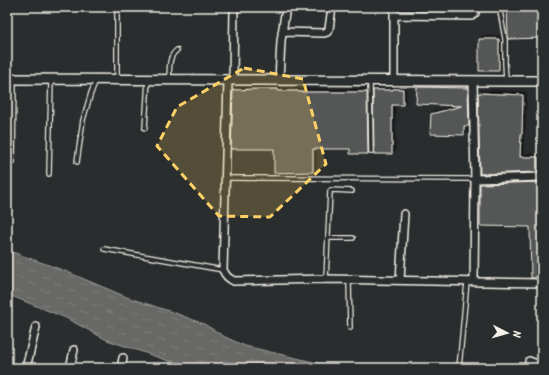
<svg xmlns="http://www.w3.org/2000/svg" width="549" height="375" font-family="Kalam,sans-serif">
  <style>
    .water { fill: url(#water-ripples); stroke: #9f9f9a }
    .building { fill: #555756; stroke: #f4f1e8; filter: url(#shadow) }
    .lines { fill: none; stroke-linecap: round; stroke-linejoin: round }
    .lane-casing { stroke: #f4f1e8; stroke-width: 6 }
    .street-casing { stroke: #f4f1e8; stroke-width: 10 }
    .secondary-casing { stroke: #f4f1e8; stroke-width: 12 }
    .lane { stroke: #2a2d2e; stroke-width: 3.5 }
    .street { stroke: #2a2d2e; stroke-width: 7 }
    .secondary { stroke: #2a2d2e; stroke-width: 9 }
    .marked { fill: #ffd166; fill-opacity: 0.2; stroke: #ffd166; stroke-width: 3; stroke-dasharray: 8 5; stroke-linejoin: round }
  </style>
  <defs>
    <pattern id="water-ripples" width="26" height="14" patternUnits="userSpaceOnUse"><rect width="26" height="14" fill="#676866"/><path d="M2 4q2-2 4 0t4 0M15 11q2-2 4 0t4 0" fill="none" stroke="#7d7e7c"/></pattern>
    <filter id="shadow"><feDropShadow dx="2.5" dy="-2.5" stdDeviation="1" flood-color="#0009"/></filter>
  </defs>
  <rect width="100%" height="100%" fill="#2a2d2e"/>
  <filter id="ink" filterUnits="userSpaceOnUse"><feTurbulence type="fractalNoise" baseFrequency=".025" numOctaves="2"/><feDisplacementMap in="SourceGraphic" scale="8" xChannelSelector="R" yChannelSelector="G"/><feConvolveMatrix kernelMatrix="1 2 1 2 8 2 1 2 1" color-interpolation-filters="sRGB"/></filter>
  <g filter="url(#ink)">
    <!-- water -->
    <path class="water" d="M7 250 65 271 129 298 175 313 204 324 225 337 245 346 339 368H196L169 361 107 340 66 318 14 297 7 296Z"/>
    <!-- building -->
    <path class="building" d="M507 7H542V38L508 39Z
      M479 39H499V71H479Z
      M417 87 468 88 469 126H464V135L430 134 431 114 462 106 416 104Z
      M258 89H278V91H298V92H367L368 154H350V149H313V172L274 173V149H231L233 90Z
      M393 89H403V105H392V154H374L373 90H393Z
      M478 93 523 95 522 134H521L520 157H538V172L480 174Z
      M542 182V278H531L530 227 480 226V184Z"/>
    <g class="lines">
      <defs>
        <path id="lane" d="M500 11 505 39V63L506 80
          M169 78C170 67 168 57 177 50
          M117 79V7
          M370 82 371 152
          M145 128 148 80
          M541 146 542 125
          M13 162 14 81
          M77 162 83 120 91 93 96 80
          M49 174 51 80
          M226 178 474 179
          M328 238H353
          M104 249 223 270
          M326 279 330 191 331 190 352 191
          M349 280 350 328
          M459 368 467 282"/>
        <path id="street" d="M394 15 472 16 475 13V7
          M282 32 324 33 327 32 329 29 332 7
          M228 80 223 270C226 276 228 278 234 281L326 279 542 283
          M233 80 234 7
          M279 80 281 41 286 7
          M394 81V7
          M473 81 475 179 474 282
          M475 179 542 177
          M400 280 404 214
          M529 361 542 366
          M26 368 36 327
          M70 368 74 350
          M121 368 123 358"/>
        <path id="secondary" d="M7 79 542 81"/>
      </defs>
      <!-- lane casing -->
      <use href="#lane" class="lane-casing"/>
      <!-- street casing -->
      <use href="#street" class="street-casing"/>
      <!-- secondary casing -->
      <use href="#secondary" class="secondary-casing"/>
      <!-- lane -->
      <use href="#lane" class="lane"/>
      <!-- street -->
      <use href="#street" class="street"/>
      <!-- secondary -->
      <use href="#secondary" class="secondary"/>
    </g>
  </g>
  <!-- marked area -->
  <path class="marked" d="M244 68 303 79 326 164 270 217 219 216 157 146 177 107Z"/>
  <!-- margin -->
  <rect width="549" height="375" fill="none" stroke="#2a2d2e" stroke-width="24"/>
  <rect x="12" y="12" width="525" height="351" fill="none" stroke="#f4f1e8" stroke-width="1.5" filter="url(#ink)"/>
  <!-- north arrow -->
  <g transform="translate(507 333) rotate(96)" stroke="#2a2d2e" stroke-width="3" paint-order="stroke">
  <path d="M0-3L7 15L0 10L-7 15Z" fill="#f4f1e8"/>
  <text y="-6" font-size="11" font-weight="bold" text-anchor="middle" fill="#f4f1e8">N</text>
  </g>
</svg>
